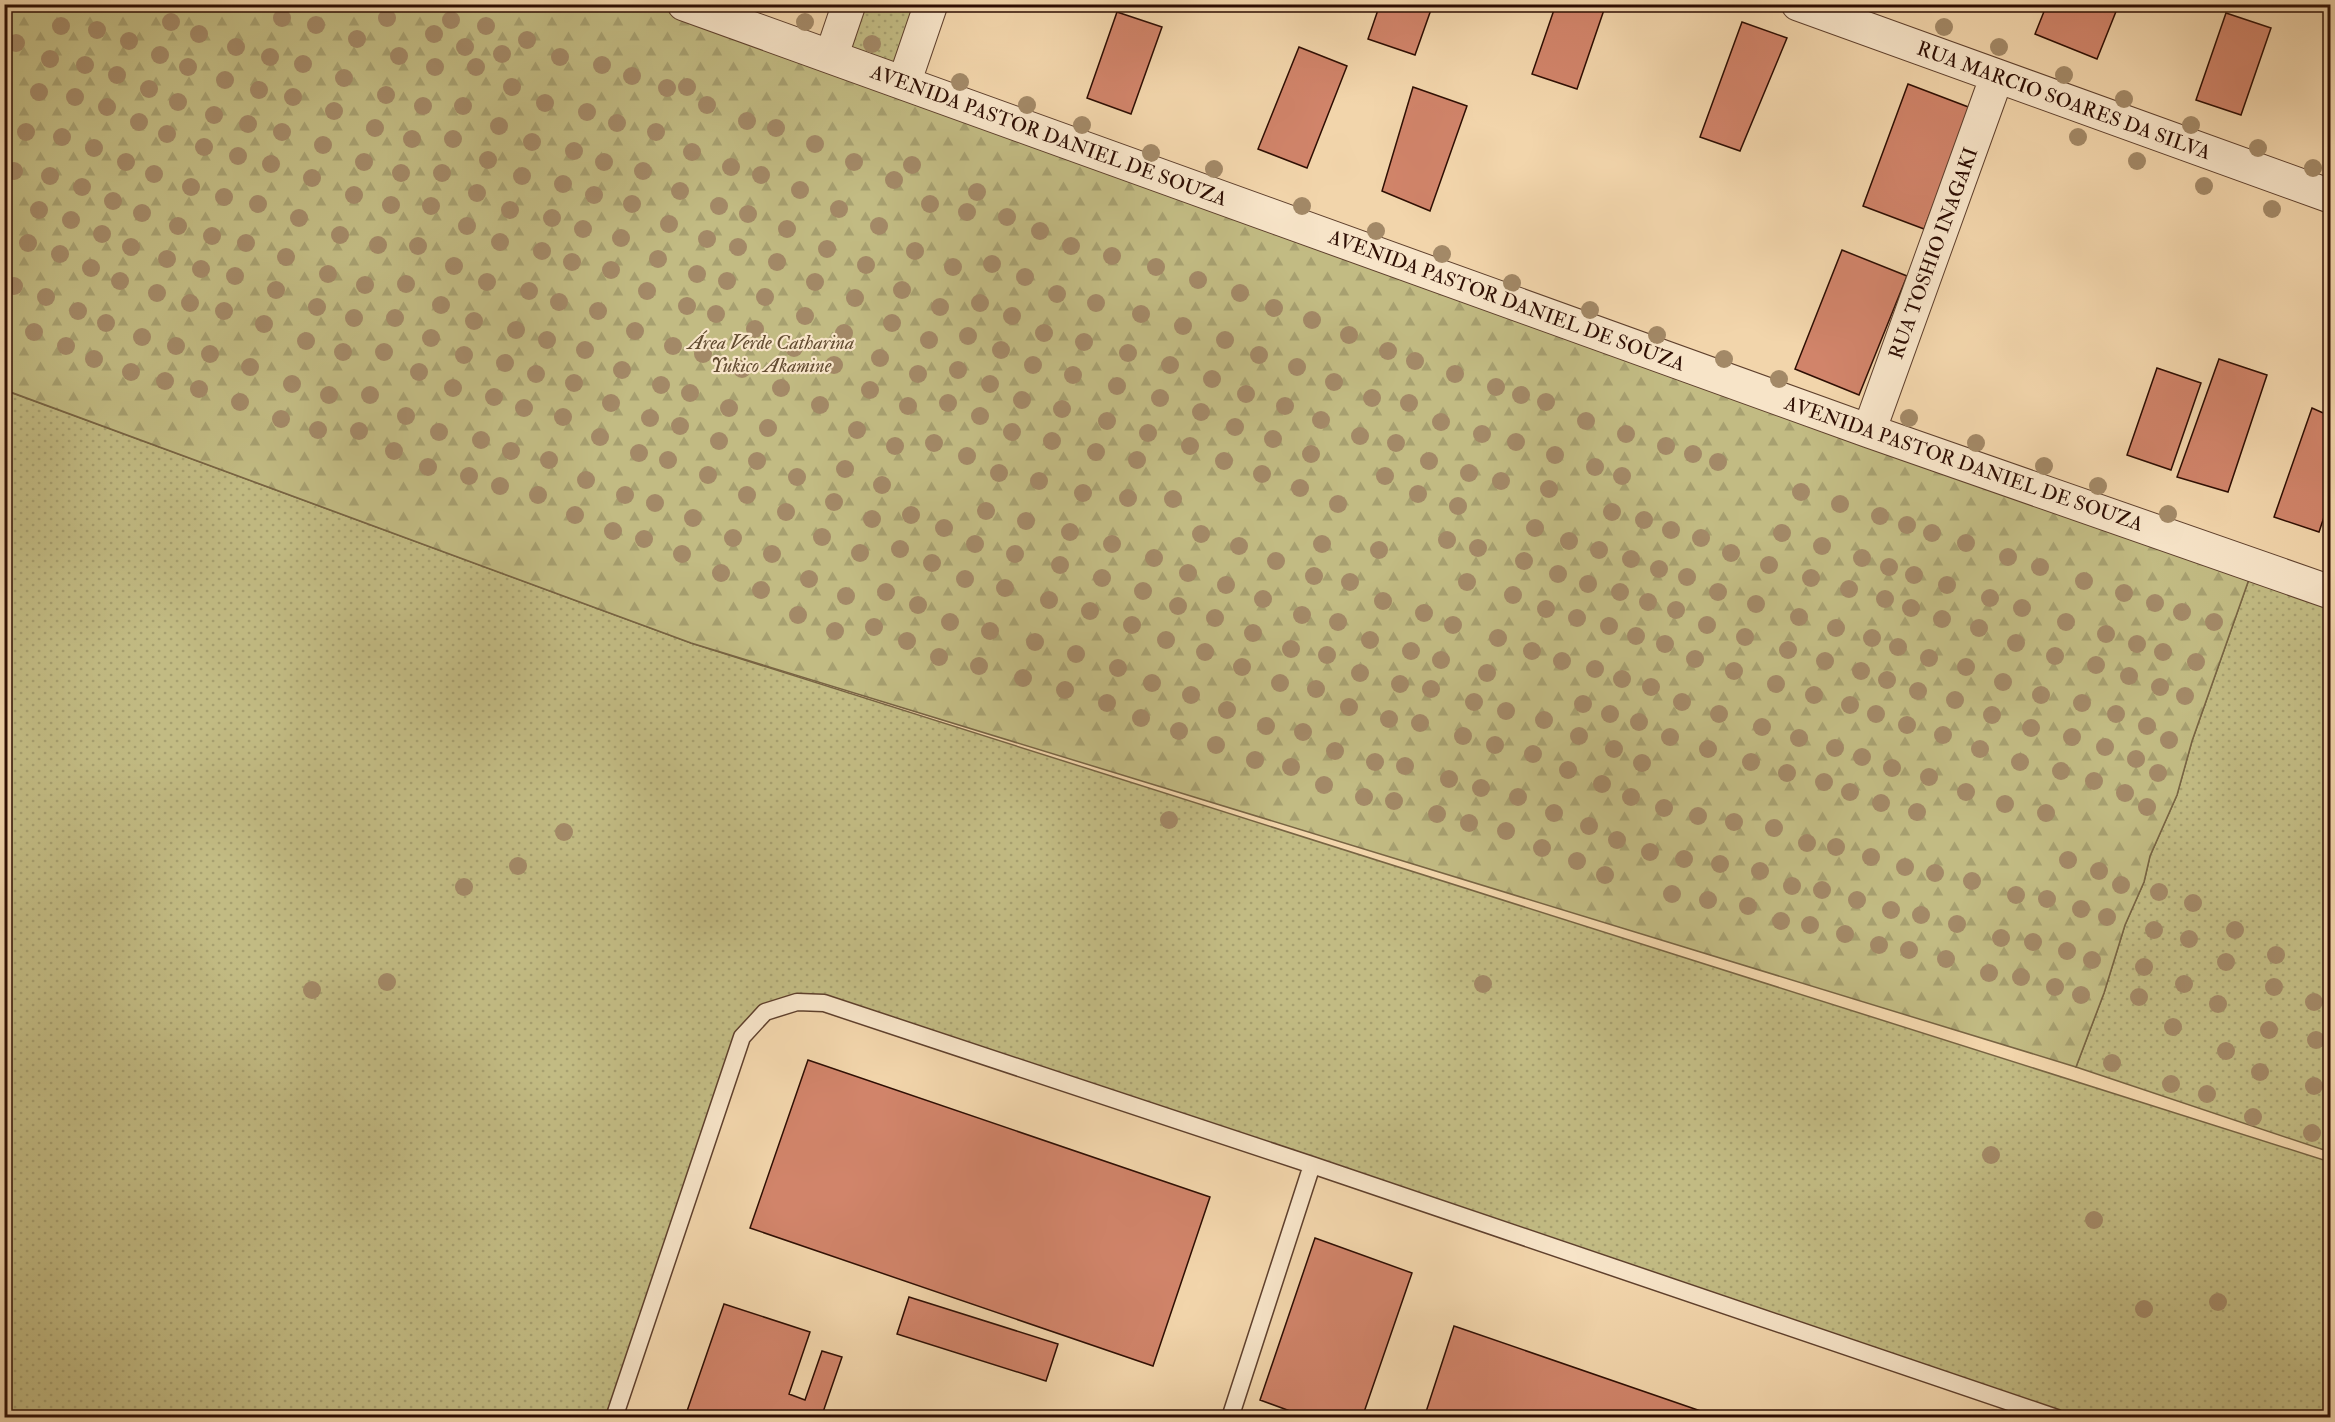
<svg xmlns="http://www.w3.org/2000/svg" width="2335" height="1422" font-family="'IM FELL Double Pica',serif">
  <style>
    .grass { fill: url(#grass-dots); stroke: #786443; stroke-width: 1.5 }
    .forest { fill: url(#forest-firs); stroke: #786443; stroke-width: 1.5 }
    .building { fill: #d1846a; stroke: #2e0e03; stroke-width: 1.5 }
    .lines { fill: none; stroke-linecap: round; stroke-linejoin: round }
    .service-casing { stroke: #5f402d; stroke-width: 19 }
    .minor-casing { stroke: #5f402d; stroke-width: 35 }
    .service { stroke: #f7e4c8; stroke-width: 16 }
    .minor { stroke: #f7e4c8; stroke-width: 33 }
    .tree { fill: #a38967 }
    .labels { text-anchor: middle; stroke-width: 4.5; stroke-linejoin: round; paint-order: stroke }
    .street-label { font-size: 20px; fill: #2e0e03; stroke: #f7e4c8 }
    .park-label { font-size: 20px; font-style: italic; fill: #624b30; stroke: #f7e4c8 }
  </style>
  <defs>
    <pattern id="grass-dots" width="8" height="8" patternUnits="userSpaceOnUse" patternTransform="scale(1.5)"><rect width="8" height="8" fill="#c2bb83"/><path d="M2 2h.1M6 6h.1" fill="none" stroke="#a7a070" stroke-width="1.8" stroke-linecap="round"/></pattern>
    <pattern id="forest-firs" width="22" height="20" patternUnits="userSpaceOnUse" patternTransform="scale(1.5)"><rect width="22" height="20" fill="#c2bb83"/><path d="M5 1l3.5 6h-7zM16 11l3.5 6h-7z" fill="#a7a070"/></pattern>
  </defs>
  <rect width="100%" height="100%" fill="#f2d5ab"/>
  <filter id="stains"><feTurbulence type="fractalNoise" baseFrequency=".00333" numOctaves="4"/><feColorMatrix values="0 0 0 0 .2 0 0 0 0 .09 0 0 0 0 .02 0 0 0 .5 -.17"/></filter>
  <radialGradient id="worn" r=".72"><stop offset=".6" stop-color="#630" stop-opacity="0"/><stop offset="1" stop-color="#630" stop-opacity=".3"/></radialGradient>
  <!-- grass -->
  <path class="grass" d="M849 5H931L904 83 831 57Z
    M4 390 691 643 2330 1162V1417H2057L824 1003 765 1012 742 1037 614 1417H5Z
    M2254 565 2330 592V1152L2076 1067 2104 993 2125 925 2144 882 2150 856 2177 795 2192 741Z"/>
  <!-- forest -->
  <path class="forest" d="M4 5H684L2254 565 2192 741 2177 795 2150 856 2144 882 2125 925 2104 993 2076 1067 691 643 5 390Z"/>
  <!-- building -->
  <path class="building" d="M1380 4H1433L1415 55 1368 39Z
    M1556 4H1606L1577 89 1532 74Z
    M2047 4H2119L2097 59 2035 34Z
    M1117 12 1162 27 1131 114 1087 98Z
    M2226 13 2271 28 2241 115 2196 100Z
    M1742 22 1787 38 1740 151 1700 137Z
    M1299 47 1347 66 1307 168 1258 149Z
    M1908 84 1971 108 1924 229 1863 206Z
    M1413 87 1467 106 1430 211 1382 191Z
    M1842 250 1907 276 1859 395 1795 369Z
    M2219 359 2267 375 2228 492 2177 477Z
    M2157 368 2201 383 2171 470 2127 455Z
    M2312 408 2330 416V499L2319 532 2274 517Z
    M808 1060 1210 1197 1153 1366 750 1228Z
    M1315 1238 1412 1273 1362 1418H1309L1260 1400Z
    M909 1297 1058 1344 1046 1381 897 1334Z
    M724 1304 810 1332 789 1394 805 1400 822 1351 842 1357 821 1418H697L686 1414Z
    M1454 1326 1721 1418H1424Z"/>
  <g class="lines">
    <defs>
      <path id="service" d="M614 1418 742 1037 765 1012 797 1002 824 1003 1312 1165 2057 1418
        M1230 1418 1312 1165"/>
      <path id="minor" d="M684 4 1869 431 2330 592
        M1798 4 2330 196
        M831 57 849 4
        M904 83 931 4
        M1869 431 1997 76"/>
    </defs>
    <!-- service casing -->
    <use href="#service" class="service-casing"/>
    <!-- minor casing -->
    <use href="#minor" class="minor-casing"/>
    <!-- service -->
    <use href="#service" class="service"/>
    <!-- minor -->
    <use href="#minor" class="minor"/>
  </g>
  <!-- trees -->
  <g class="tree">
    <circle cx="282" cy="18" r="9"/>
    <circle cx="387" cy="18" r="9"/>
    <circle cx="451" cy="20" r="9"/>
    <circle cx="171" cy="22" r="9"/>
    <circle cx="805" cy="22" r="9"/>
    <circle cx="316" cy="25" r="9"/>
    <circle cx="61" cy="26" r="9"/>
    <circle cx="486" cy="26" r="9"/>
    <circle cx="1944" cy="27" r="9"/>
    <circle cx="97" cy="30" r="9"/>
    <circle cx="199" cy="34" r="9"/>
    <circle cx="434" cy="34" r="9"/>
    <circle cx="357" cy="39" r="9"/>
    <circle cx="527" cy="40" r="9"/>
    <circle cx="129" cy="41" r="9"/>
    <circle cx="16" cy="43" r="9"/>
    <circle cx="872" cy="44" r="9"/>
    <circle cx="236" cy="47" r="9"/>
    <circle cx="465" cy="47" r="9"/>
    <circle cx="1999" cy="47" r="9"/>
    <circle cx="502" cy="54" r="9"/>
    <circle cx="160" cy="55" r="9"/>
    <circle cx="399" cy="56" r="9"/>
    <circle cx="270" cy="57" r="9"/>
    <circle cx="560" cy="57" r="9"/>
    <circle cx="50" cy="59" r="9"/>
    <circle cx="303" cy="64" r="9"/>
    <circle cx="85" cy="65" r="9"/>
    <circle cx="602" cy="65" r="9"/>
    <circle cx="188" cy="67" r="9"/>
    <circle cx="435" cy="67" r="9"/>
    <circle cx="476" cy="67" r="9"/>
    <circle cx="117" cy="75" r="9"/>
    <circle cx="2064" cy="75" r="9"/>
    <circle cx="632" cy="76" r="9"/>
    <circle cx="344" cy="78" r="9"/>
    <circle cx="225" cy="80" r="9"/>
    <circle cx="960" cy="82" r="9"/>
    <circle cx="512" cy="87" r="9"/>
    <circle cx="687" cy="87" r="9"/>
    <circle cx="667" cy="88" r="9"/>
    <circle cx="149" cy="89" r="9"/>
    <circle cx="259" cy="90" r="9"/>
    <circle cx="39" cy="92" r="9"/>
    <circle cx="386" cy="95" r="9"/>
    <circle cx="75" cy="97" r="9"/>
    <circle cx="293" cy="97" r="9"/>
    <circle cx="2124" cy="99" r="9"/>
    <circle cx="178" cy="102" r="9"/>
    <circle cx="545" cy="103" r="9"/>
    <circle cx="707" cy="105" r="9"/>
    <circle cx="1027" cy="105" r="9"/>
    <circle cx="423" cy="106" r="9"/>
    <circle cx="463" cy="106" r="9"/>
    <circle cx="107" cy="107" r="9"/>
    <circle cx="334" cy="111" r="9"/>
    <circle cx="587" cy="112" r="9"/>
    <circle cx="214" cy="115" r="9"/>
    <circle cx="747" cy="121" r="9"/>
    <circle cx="139" cy="122" r="9"/>
    <circle cx="617" cy="123" r="9"/>
    <circle cx="248" cy="124" r="9"/>
    <circle cx="1082" cy="125" r="9"/>
    <circle cx="2191" cy="125" r="9"/>
    <circle cx="499" cy="126" r="9"/>
    <circle cx="375" cy="128" r="9"/>
    <circle cx="776" cy="128" r="9"/>
    <circle cx="26" cy="132" r="9"/>
    <circle cx="282" cy="132" r="9"/>
    <circle cx="656" cy="132" r="9"/>
    <circle cx="167" cy="134" r="9"/>
    <circle cx="62" cy="137" r="9"/>
    <circle cx="2078" cy="137" r="9"/>
    <circle cx="412" cy="139" r="9"/>
    <circle cx="453" cy="139" r="9"/>
    <circle cx="532" cy="142" r="9"/>
    <circle cx="815" cy="144" r="9"/>
    <circle cx="323" cy="145" r="9"/>
    <circle cx="204" cy="147" r="9"/>
    <circle cx="94" cy="148" r="9"/>
    <circle cx="2258" cy="148" r="9"/>
    <circle cx="574" cy="151" r="9"/>
    <circle cx="692" cy="152" r="9"/>
    <circle cx="1151" cy="153" r="9"/>
    <circle cx="238" cy="156" r="9"/>
    <circle cx="488" cy="160" r="9"/>
    <circle cx="2137" cy="161" r="9"/>
    <circle cx="126" cy="162" r="9"/>
    <circle cx="364" cy="162" r="9"/>
    <circle cx="604" cy="162" r="9"/>
    <circle cx="854" cy="162" r="9"/>
    <circle cx="271" cy="164" r="9"/>
    <circle cx="912" cy="165" r="9"/>
    <circle cx="731" cy="167" r="9"/>
    <circle cx="2313" cy="168" r="9"/>
    <circle cx="1214" cy="169" r="9"/>
    <circle cx="14" cy="171" r="9"/>
    <circle cx="643" cy="171" r="9"/>
    <circle cx="401" cy="173" r="9"/>
    <circle cx="442" cy="173" r="9"/>
    <circle cx="154" cy="174" r="9"/>
    <circle cx="761" cy="175" r="9"/>
    <circle cx="50" cy="176" r="9"/>
    <circle cx="522" cy="176" r="9"/>
    <circle cx="312" cy="178" r="9"/>
    <circle cx="894" cy="180" r="9"/>
    <circle cx="563" cy="184" r="9"/>
    <circle cx="2204" cy="186" r="9"/>
    <circle cx="82" cy="187" r="9"/>
    <circle cx="191" cy="187" r="9"/>
    <circle cx="800" cy="190" r="9"/>
    <circle cx="680" cy="191" r="9"/>
    <circle cx="977" cy="192" r="9"/>
    <circle cx="477" cy="193" r="9"/>
    <circle cx="354" cy="195" r="9"/>
    <circle cx="594" cy="195" r="9"/>
    <circle cx="224" cy="197" r="9"/>
    <circle cx="113" cy="201" r="9"/>
    <circle cx="258" cy="204" r="9"/>
    <circle cx="632" cy="204" r="9"/>
    <circle cx="930" cy="204" r="9"/>
    <circle cx="391" cy="205" r="9"/>
    <circle cx="431" cy="206" r="9"/>
    <circle cx="719" cy="206" r="9"/>
    <circle cx="1302" cy="206" r="9"/>
    <circle cx="839" cy="209" r="9"/>
    <circle cx="2272" cy="209" r="9"/>
    <circle cx="39" cy="210" r="9"/>
    <circle cx="510" cy="210" r="9"/>
    <circle cx="967" cy="212" r="9"/>
    <circle cx="142" cy="213" r="9"/>
    <circle cx="748" cy="214" r="9"/>
    <circle cx="1007" cy="217" r="9"/>
    <circle cx="299" cy="218" r="9"/>
    <circle cx="552" cy="218" r="9"/>
    <circle cx="71" cy="220" r="9"/>
    <circle cx="669" cy="224" r="9"/>
    <circle cx="178" cy="226" r="9"/>
    <circle cx="467" cy="226" r="9"/>
    <circle cx="879" cy="226" r="9"/>
    <circle cx="583" cy="229" r="9"/>
    <circle cx="787" cy="229" r="9"/>
    <circle cx="1040" cy="231" r="9"/>
    <circle cx="1376" cy="231" r="9"/>
    <circle cx="102" cy="234" r="9"/>
    <circle cx="340" cy="235" r="9"/>
    <circle cx="212" cy="236" r="9"/>
    <circle cx="621" cy="238" r="9"/>
    <circle cx="707" cy="239" r="9"/>
    <circle cx="500" cy="242" r="9"/>
    <circle cx="28" cy="243" r="9"/>
    <circle cx="246" cy="243" r="9"/>
    <circle cx="378" cy="245" r="9"/>
    <circle cx="418" cy="246" r="9"/>
    <circle cx="1071" cy="246" r="9"/>
    <circle cx="131" cy="247" r="9"/>
    <circle cx="738" cy="247" r="9"/>
    <circle cx="827" cy="249" r="9"/>
    <circle cx="542" cy="251" r="9"/>
    <circle cx="915" cy="251" r="9"/>
    <circle cx="60" cy="254" r="9"/>
    <circle cx="1442" cy="254" r="9"/>
    <circle cx="1112" cy="256" r="9"/>
    <circle cx="286" cy="257" r="9"/>
    <circle cx="167" cy="259" r="9"/>
    <circle cx="658" cy="259" r="9"/>
    <circle cx="572" cy="262" r="9"/>
    <circle cx="777" cy="262" r="9"/>
    <circle cx="992" cy="264" r="9"/>
    <circle cx="866" cy="265" r="9"/>
    <circle cx="454" cy="266" r="9"/>
    <circle cx="953" cy="267" r="9"/>
    <circle cx="1156" cy="267" r="9"/>
    <circle cx="91" cy="268" r="9"/>
    <circle cx="201" cy="269" r="9"/>
    <circle cx="611" cy="270" r="9"/>
    <circle cx="328" cy="274" r="9"/>
    <circle cx="697" cy="274" r="9"/>
    <circle cx="235" cy="276" r="9"/>
    <circle cx="1025" cy="277" r="9"/>
    <circle cx="1198" cy="280" r="9"/>
    <circle cx="120" cy="281" r="9"/>
    <circle cx="727" cy="281" r="9"/>
    <circle cx="487" cy="282" r="9"/>
    <circle cx="815" cy="282" r="9"/>
    <circle cx="1512" cy="283" r="9"/>
    <circle cx="406" cy="284" r="9"/>
    <circle cx="365" cy="285" r="9"/>
    <circle cx="14" cy="286" r="9"/>
    <circle cx="276" cy="290" r="9"/>
    <circle cx="902" cy="290" r="9"/>
    <circle cx="529" cy="291" r="9"/>
    <circle cx="647" cy="291" r="9"/>
    <circle cx="157" cy="293" r="9"/>
    <circle cx="1240" cy="293" r="9"/>
    <circle cx="1057" cy="294" r="9"/>
    <circle cx="46" cy="297" r="9"/>
    <circle cx="765" cy="297" r="9"/>
    <circle cx="855" cy="298" r="9"/>
    <circle cx="559" cy="302" r="9"/>
    <circle cx="190" cy="303" r="9"/>
    <circle cx="980" cy="303" r="9"/>
    <circle cx="1096" cy="303" r="9"/>
    <circle cx="441" cy="305" r="9"/>
    <circle cx="687" cy="306" r="9"/>
    <circle cx="317" cy="307" r="9"/>
    <circle cx="940" cy="307" r="9"/>
    <circle cx="1274" cy="308" r="9"/>
    <circle cx="1590" cy="310" r="9"/>
    <circle cx="78" cy="311" r="9"/>
    <circle cx="224" cy="311" r="9"/>
    <circle cx="598" cy="311" r="9"/>
    <circle cx="716" cy="314" r="9"/>
    <circle cx="1141" cy="314" r="9"/>
    <circle cx="805" cy="316" r="9"/>
    <circle cx="1012" cy="316" r="9"/>
    <circle cx="354" cy="318" r="9"/>
    <circle cx="395" cy="318" r="9"/>
    <circle cx="1312" cy="320" r="9"/>
    <circle cx="474" cy="321" r="9"/>
    <circle cx="106" cy="323" r="9"/>
    <circle cx="892" cy="323" r="9"/>
    <circle cx="264" cy="324" r="9"/>
    <circle cx="1183" cy="326" r="9"/>
    <circle cx="755" cy="329" r="9"/>
    <circle cx="516" cy="330" r="9"/>
    <circle cx="635" cy="331" r="9"/>
    <circle cx="34" cy="332" r="9"/>
    <circle cx="844" cy="333" r="9"/>
    <circle cx="1044" cy="333" r="9"/>
    <circle cx="1349" cy="335" r="9"/>
    <circle cx="1657" cy="335" r="9"/>
    <circle cx="968" cy="336" r="9"/>
    <circle cx="142" cy="337" r="9"/>
    <circle cx="431" cy="338" r="9"/>
    <circle cx="547" cy="340" r="9"/>
    <circle cx="929" cy="340" r="9"/>
    <circle cx="1225" cy="340" r="9"/>
    <circle cx="306" cy="341" r="9"/>
    <circle cx="1084" cy="342" r="9"/>
    <circle cx="66" cy="346" r="9"/>
    <circle cx="176" cy="346" r="9"/>
    <circle cx="673" cy="346" r="9"/>
    <circle cx="794" cy="348" r="9"/>
    <circle cx="585" cy="350" r="9"/>
    <circle cx="1001" cy="350" r="9"/>
    <circle cx="1388" cy="351" r="9"/>
    <circle cx="343" cy="352" r="9"/>
    <circle cx="384" cy="352" r="9"/>
    <circle cx="1128" cy="353" r="9"/>
    <circle cx="210" cy="354" r="9"/>
    <circle cx="703" cy="354" r="9"/>
    <circle cx="464" cy="355" r="9"/>
    <circle cx="1259" cy="355" r="9"/>
    <circle cx="880" cy="358" r="9"/>
    <circle cx="94" cy="359" r="9"/>
    <circle cx="1724" cy="359" r="9"/>
    <circle cx="1415" cy="361" r="9"/>
    <circle cx="505" cy="363" r="9"/>
    <circle cx="834" cy="365" r="9"/>
    <circle cx="1033" cy="365" r="9"/>
    <circle cx="1170" cy="365" r="9"/>
    <circle cx="250" cy="367" r="9"/>
    <circle cx="1297" cy="367" r="9"/>
    <circle cx="742" cy="369" r="9"/>
    <circle cx="622" cy="370" r="9"/>
    <circle cx="958" cy="370" r="9"/>
    <circle cx="131" cy="372" r="9"/>
    <circle cx="419" cy="372" r="9"/>
    <circle cx="536" cy="374" r="9"/>
    <circle cx="918" cy="374" r="9"/>
    <circle cx="1455" cy="374" r="9"/>
    <circle cx="1073" cy="375" r="9"/>
    <circle cx="1212" cy="379" r="9"/>
    <circle cx="1779" cy="379" r="9"/>
    <circle cx="165" cy="381" r="9"/>
    <circle cx="1334" cy="382" r="9"/>
    <circle cx="574" cy="383" r="9"/>
    <circle cx="292" cy="384" r="9"/>
    <circle cx="990" cy="384" r="9"/>
    <circle cx="661" cy="385" r="9"/>
    <circle cx="1117" cy="386" r="9"/>
    <circle cx="1496" cy="387" r="9"/>
    <circle cx="453" cy="388" r="9"/>
    <circle cx="781" cy="388" r="9"/>
    <circle cx="199" cy="389" r="9"/>
    <circle cx="870" cy="390" r="9"/>
    <circle cx="690" cy="393" r="9"/>
    <circle cx="1246" cy="394" r="9"/>
    <circle cx="329" cy="395" r="9"/>
    <circle cx="370" cy="395" r="9"/>
    <circle cx="1521" cy="395" r="9"/>
    <circle cx="494" cy="397" r="9"/>
    <circle cx="1160" cy="398" r="9"/>
    <circle cx="1372" cy="398" r="9"/>
    <circle cx="1022" cy="400" r="9"/>
    <circle cx="240" cy="402" r="9"/>
    <circle cx="1546" cy="402" r="9"/>
    <circle cx="611" cy="403" r="9"/>
    <circle cx="948" cy="403" r="9"/>
    <circle cx="1409" cy="403" r="9"/>
    <circle cx="820" cy="405" r="9"/>
    <circle cx="908" cy="406" r="9"/>
    <circle cx="1285" cy="406" r="9"/>
    <circle cx="524" cy="408" r="9"/>
    <circle cx="729" cy="408" r="9"/>
    <circle cx="1062" cy="409" r="9"/>
    <circle cx="1201" cy="412" r="9"/>
    <circle cx="406" cy="416" r="9"/>
    <circle cx="980" cy="416" r="9"/>
    <circle cx="563" cy="417" r="9"/>
    <circle cx="650" cy="418" r="9"/>
    <circle cx="1909" cy="418" r="9"/>
    <circle cx="281" cy="419" r="9"/>
    <circle cx="1321" cy="420" r="9"/>
    <circle cx="1107" cy="421" r="9"/>
    <circle cx="1586" cy="421" r="9"/>
    <circle cx="1441" cy="422" r="9"/>
    <circle cx="680" cy="426" r="9"/>
    <circle cx="1235" cy="427" r="9"/>
    <circle cx="768" cy="428" r="9"/>
    <circle cx="318" cy="430" r="9"/>
    <circle cx="857" cy="430" r="9"/>
    <circle cx="359" cy="431" r="9"/>
    <circle cx="439" cy="432" r="9"/>
    <circle cx="1012" cy="432" r="9"/>
    <circle cx="1148" cy="433" r="9"/>
    <circle cx="1482" cy="434" r="9"/>
    <circle cx="1626" cy="434" r="9"/>
    <circle cx="1360" cy="436" r="9"/>
    <circle cx="600" cy="437" r="9"/>
    <circle cx="1273" cy="439" r="9"/>
    <circle cx="481" cy="440" r="9"/>
    <circle cx="719" cy="441" r="9"/>
    <circle cx="1052" cy="441" r="9"/>
    <circle cx="1516" cy="442" r="9"/>
    <circle cx="934" cy="443" r="9"/>
    <circle cx="1396" cy="443" r="9"/>
    <circle cx="1976" cy="443" r="9"/>
    <circle cx="895" cy="446" r="9"/>
    <circle cx="1190" cy="446" r="9"/>
    <circle cx="1666" cy="446" r="9"/>
    <circle cx="394" cy="451" r="9"/>
    <circle cx="511" cy="451" r="9"/>
    <circle cx="1096" cy="452" r="9"/>
    <circle cx="639" cy="453" r="9"/>
    <circle cx="1311" cy="454" r="9"/>
    <circle cx="1693" cy="454" r="9"/>
    <circle cx="1555" cy="455" r="9"/>
    <circle cx="967" cy="456" r="9"/>
    <circle cx="549" cy="460" r="9"/>
    <circle cx="668" cy="460" r="9"/>
    <circle cx="1137" cy="460" r="9"/>
    <circle cx="757" cy="461" r="9"/>
    <circle cx="1224" cy="461" r="9"/>
    <circle cx="1429" cy="461" r="9"/>
    <circle cx="1718" cy="462" r="9"/>
    <circle cx="2044" cy="466" r="9"/>
    <circle cx="428" cy="467" r="9"/>
    <circle cx="1595" cy="467" r="9"/>
    <circle cx="845" cy="469" r="9"/>
    <circle cx="999" cy="473" r="9"/>
    <circle cx="1469" cy="473" r="9"/>
    <circle cx="1262" cy="474" r="9"/>
    <circle cx="708" cy="475" r="9"/>
    <circle cx="469" cy="476" r="9"/>
    <circle cx="1385" cy="476" r="9"/>
    <circle cx="1622" cy="476" r="9"/>
    <circle cx="797" cy="477" r="9"/>
    <circle cx="586" cy="480" r="9"/>
    <circle cx="1039" cy="481" r="9"/>
    <circle cx="1501" cy="481" r="9"/>
    <circle cx="882" cy="485" r="9"/>
    <circle cx="500" cy="486" r="9"/>
    <circle cx="2098" cy="486" r="9"/>
    <circle cx="1300" cy="488" r="9"/>
    <circle cx="1549" cy="489" r="9"/>
    <circle cx="1801" cy="492" r="9"/>
    <circle cx="1083" cy="493" r="9"/>
    <circle cx="1418" cy="494" r="9"/>
    <circle cx="538" cy="495" r="9"/>
    <circle cx="625" cy="495" r="9"/>
    <circle cx="747" cy="495" r="9"/>
    <circle cx="1128" cy="498" r="9"/>
    <circle cx="1173" cy="499" r="9"/>
    <circle cx="834" cy="502" r="9"/>
    <circle cx="655" cy="503" r="9"/>
    <circle cx="1338" cy="504" r="9"/>
    <circle cx="1840" cy="504" r="9"/>
    <circle cx="1458" cy="506" r="9"/>
    <circle cx="986" cy="511" r="9"/>
    <circle cx="786" cy="512" r="9"/>
    <circle cx="1612" cy="512" r="9"/>
    <circle cx="2168" cy="514" r="9"/>
    <circle cx="575" cy="515" r="9"/>
    <circle cx="911" cy="515" r="9"/>
    <circle cx="1880" cy="516" r="9"/>
    <circle cx="693" cy="518" r="9"/>
    <circle cx="872" cy="519" r="9"/>
    <circle cx="1644" cy="520" r="9"/>
    <circle cx="1026" cy="521" r="9"/>
    <circle cx="1907" cy="525" r="9"/>
    <circle cx="944" cy="528" r="9"/>
    <circle cx="1535" cy="528" r="9"/>
    <circle cx="1671" cy="530" r="9"/>
    <circle cx="613" cy="531" r="9"/>
    <circle cx="1070" cy="532" r="9"/>
    <circle cx="1782" cy="533" r="9"/>
    <circle cx="1932" cy="533" r="9"/>
    <circle cx="1201" cy="534" r="9"/>
    <circle cx="822" cy="537" r="9"/>
    <circle cx="733" cy="538" r="9"/>
    <circle cx="1701" cy="538" r="9"/>
    <circle cx="644" cy="539" r="9"/>
    <circle cx="1447" cy="540" r="9"/>
    <circle cx="1569" cy="541" r="9"/>
    <circle cx="1966" cy="543" r="9"/>
    <circle cx="975" cy="544" r="9"/>
    <circle cx="1112" cy="544" r="9"/>
    <circle cx="1322" cy="544" r="9"/>
    <circle cx="1239" cy="546" r="9"/>
    <circle cx="1822" cy="546" r="9"/>
    <circle cx="1478" cy="548" r="9"/>
    <circle cx="900" cy="549" r="9"/>
    <circle cx="1379" cy="550" r="9"/>
    <circle cx="1599" cy="550" r="9"/>
    <circle cx="860" cy="553" r="9"/>
    <circle cx="1731" cy="553" r="9"/>
    <circle cx="682" cy="554" r="9"/>
    <circle cx="772" cy="554" r="9"/>
    <circle cx="1015" cy="554" r="9"/>
    <circle cx="2008" cy="557" r="9"/>
    <circle cx="1154" cy="558" r="9"/>
    <circle cx="1862" cy="558" r="9"/>
    <circle cx="1631" cy="559" r="9"/>
    <circle cx="1276" cy="561" r="9"/>
    <circle cx="1524" cy="561" r="9"/>
    <circle cx="932" cy="563" r="9"/>
    <circle cx="1060" cy="565" r="9"/>
    <circle cx="1769" cy="565" r="9"/>
    <circle cx="1889" cy="567" r="9"/>
    <circle cx="2040" cy="567" r="9"/>
    <circle cx="1659" cy="569" r="9"/>
    <circle cx="721" cy="573" r="9"/>
    <circle cx="1188" cy="573" r="9"/>
    <circle cx="1558" cy="574" r="9"/>
    <circle cx="1914" cy="575" r="9"/>
    <circle cx="1314" cy="576" r="9"/>
    <circle cx="1687" cy="577" r="9"/>
    <circle cx="1102" cy="578" r="9"/>
    <circle cx="1811" cy="578" r="9"/>
    <circle cx="809" cy="579" r="9"/>
    <circle cx="965" cy="579" r="9"/>
    <circle cx="2084" cy="581" r="9"/>
    <circle cx="1350" cy="582" r="9"/>
    <circle cx="1467" cy="582" r="9"/>
    <circle cx="1588" cy="584" r="9"/>
    <circle cx="1226" cy="585" r="9"/>
    <circle cx="1947" cy="585" r="9"/>
    <circle cx="1005" cy="588" r="9"/>
    <circle cx="1849" cy="589" r="9"/>
    <circle cx="761" cy="590" r="9"/>
    <circle cx="1143" cy="591" r="9"/>
    <circle cx="886" cy="592" r="9"/>
    <circle cx="1620" cy="592" r="9"/>
    <circle cx="1718" cy="592" r="9"/>
    <circle cx="2124" cy="593" r="9"/>
    <circle cx="1513" cy="595" r="9"/>
    <circle cx="846" cy="596" r="9"/>
    <circle cx="1990" cy="598" r="9"/>
    <circle cx="1263" cy="599" r="9"/>
    <circle cx="1885" cy="599" r="9"/>
    <circle cx="1049" cy="600" r="9"/>
    <circle cx="1383" cy="601" r="9"/>
    <circle cx="1648" cy="602" r="9"/>
    <circle cx="2155" cy="603" r="9"/>
    <circle cx="1756" cy="604" r="9"/>
    <circle cx="918" cy="605" r="9"/>
    <circle cx="1178" cy="606" r="9"/>
    <circle cx="1911" cy="608" r="9"/>
    <circle cx="2022" cy="608" r="9"/>
    <circle cx="1546" cy="609" r="9"/>
    <circle cx="1676" cy="610" r="9"/>
    <circle cx="1090" cy="611" r="9"/>
    <circle cx="2182" cy="612" r="9"/>
    <circle cx="1424" cy="613" r="9"/>
    <circle cx="798" cy="615" r="9"/>
    <circle cx="1302" cy="615" r="9"/>
    <circle cx="1799" cy="617" r="9"/>
    <circle cx="1215" cy="618" r="9"/>
    <circle cx="1577" cy="618" r="9"/>
    <circle cx="1942" cy="619" r="9"/>
    <circle cx="950" cy="622" r="9"/>
    <circle cx="1338" cy="622" r="9"/>
    <circle cx="2066" cy="622" r="9"/>
    <circle cx="2214" cy="622" r="9"/>
    <circle cx="1132" cy="625" r="9"/>
    <circle cx="1453" cy="625" r="9"/>
    <circle cx="1707" cy="625" r="9"/>
    <circle cx="1609" cy="626" r="9"/>
    <circle cx="874" cy="627" r="9"/>
    <circle cx="1836" cy="628" r="9"/>
    <circle cx="1979" cy="628" r="9"/>
    <circle cx="835" cy="631" r="9"/>
    <circle cx="990" cy="631" r="9"/>
    <circle cx="1253" cy="633" r="9"/>
    <circle cx="2106" cy="634" r="9"/>
    <circle cx="1636" cy="636" r="9"/>
    <circle cx="1745" cy="637" r="9"/>
    <circle cx="1498" cy="638" r="9"/>
    <circle cx="1872" cy="638" r="9"/>
    <circle cx="1166" cy="640" r="9"/>
    <circle cx="1370" cy="640" r="9"/>
    <circle cx="907" cy="641" r="9"/>
    <circle cx="1035" cy="642" r="9"/>
    <circle cx="2016" cy="643" r="9"/>
    <circle cx="1665" cy="644" r="9"/>
    <circle cx="2137" cy="644" r="9"/>
    <circle cx="1898" cy="647" r="9"/>
    <circle cx="1291" cy="649" r="9"/>
    <circle cx="1788" cy="650" r="9"/>
    <circle cx="1411" cy="651" r="9"/>
    <circle cx="1532" cy="651" r="9"/>
    <circle cx="1205" cy="652" r="9"/>
    <circle cx="2163" cy="652" r="9"/>
    <circle cx="1076" cy="654" r="9"/>
    <circle cx="1327" cy="655" r="9"/>
    <circle cx="2055" cy="656" r="9"/>
    <circle cx="939" cy="657" r="9"/>
    <circle cx="1929" cy="658" r="9"/>
    <circle cx="1695" cy="659" r="9"/>
    <circle cx="1441" cy="660" r="9"/>
    <circle cx="1562" cy="661" r="9"/>
    <circle cx="1825" cy="661" r="9"/>
    <circle cx="2196" cy="662" r="9"/>
    <circle cx="2096" cy="665" r="9"/>
    <circle cx="979" cy="666" r="9"/>
    <circle cx="1242" cy="667" r="9"/>
    <circle cx="1966" cy="667" r="9"/>
    <circle cx="1118" cy="668" r="9"/>
    <circle cx="1595" cy="669" r="9"/>
    <circle cx="1734" cy="671" r="9"/>
    <circle cx="1861" cy="671" r="9"/>
    <circle cx="1360" cy="673" r="9"/>
    <circle cx="1487" cy="673" r="9"/>
    <circle cx="2129" cy="676" r="9"/>
    <circle cx="1023" cy="678" r="9"/>
    <circle cx="1622" cy="679" r="9"/>
    <circle cx="1887" cy="680" r="9"/>
    <circle cx="2003" cy="682" r="9"/>
    <circle cx="1152" cy="683" r="9"/>
    <circle cx="1280" cy="683" r="9"/>
    <circle cx="1400" cy="684" r="9"/>
    <circle cx="1776" cy="684" r="9"/>
    <circle cx="1651" cy="687" r="9"/>
    <circle cx="2160" cy="687" r="9"/>
    <circle cx="1316" cy="689" r="9"/>
    <circle cx="1431" cy="689" r="9"/>
    <circle cx="1065" cy="690" r="9"/>
    <circle cx="1918" cy="691" r="9"/>
    <circle cx="1191" cy="695" r="9"/>
    <circle cx="1814" cy="695" r="9"/>
    <circle cx="2041" cy="695" r="9"/>
    <circle cx="2185" cy="696" r="9"/>
    <circle cx="1955" cy="700" r="9"/>
    <circle cx="1474" cy="702" r="9"/>
    <circle cx="1682" cy="702" r="9"/>
    <circle cx="1107" cy="703" r="9"/>
    <circle cx="2082" cy="703" r="9"/>
    <circle cx="1583" cy="704" r="9"/>
    <circle cx="1850" cy="705" r="9"/>
    <circle cx="1349" cy="707" r="9"/>
    <circle cx="1227" cy="710" r="9"/>
    <circle cx="1506" cy="711" r="9"/>
    <circle cx="1610" cy="714" r="9"/>
    <circle cx="1719" cy="714" r="9"/>
    <circle cx="1876" cy="714" r="9"/>
    <circle cx="2116" cy="714" r="9"/>
    <circle cx="1992" cy="715" r="9"/>
    <circle cx="1141" cy="718" r="9"/>
    <circle cx="1389" cy="719" r="9"/>
    <circle cx="1544" cy="720" r="9"/>
    <circle cx="1639" cy="722" r="9"/>
    <circle cx="1420" cy="723" r="9"/>
    <circle cx="1907" cy="725" r="9"/>
    <circle cx="1266" cy="726" r="9"/>
    <circle cx="2147" cy="726" r="9"/>
    <circle cx="1762" cy="727" r="9"/>
    <circle cx="2031" cy="728" r="9"/>
    <circle cx="1179" cy="731" r="9"/>
    <circle cx="1303" cy="732" r="9"/>
    <circle cx="1943" cy="735" r="9"/>
    <circle cx="1463" cy="736" r="9"/>
    <circle cx="1579" cy="736" r="9"/>
    <circle cx="1670" cy="737" r="9"/>
    <circle cx="2072" cy="737" r="9"/>
    <circle cx="1799" cy="738" r="9"/>
    <circle cx="2169" cy="740" r="9"/>
    <circle cx="1216" cy="745" r="9"/>
    <circle cx="1495" cy="745" r="9"/>
    <circle cx="2105" cy="747" r="9"/>
    <circle cx="1835" cy="748" r="9"/>
    <circle cx="1614" cy="749" r="9"/>
    <circle cx="1708" cy="749" r="9"/>
    <circle cx="1980" cy="749" r="9"/>
    <circle cx="1335" cy="751" r="9"/>
    <circle cx="1533" cy="754" r="9"/>
    <circle cx="1862" cy="757" r="9"/>
    <circle cx="2136" cy="759" r="9"/>
    <circle cx="1255" cy="760" r="9"/>
    <circle cx="1375" cy="762" r="9"/>
    <circle cx="1751" cy="762" r="9"/>
    <circle cx="2020" cy="762" r="9"/>
    <circle cx="1642" cy="763" r="9"/>
    <circle cx="1405" cy="766" r="9"/>
    <circle cx="1291" cy="767" r="9"/>
    <circle cx="1892" cy="768" r="9"/>
    <circle cx="1568" cy="770" r="9"/>
    <circle cx="2061" cy="771" r="9"/>
    <circle cx="1787" cy="773" r="9"/>
    <circle cx="2158" cy="773" r="9"/>
    <circle cx="1929" cy="777" r="9"/>
    <circle cx="1449" cy="779" r="9"/>
    <circle cx="2094" cy="781" r="9"/>
    <circle cx="1824" cy="782" r="9"/>
    <circle cx="1602" cy="784" r="9"/>
    <circle cx="1324" cy="785" r="9"/>
    <circle cx="1481" cy="788" r="9"/>
    <circle cx="1850" cy="792" r="9"/>
    <circle cx="1966" cy="792" r="9"/>
    <circle cx="2125" cy="793" r="9"/>
    <circle cx="1364" cy="797" r="9"/>
    <circle cx="1518" cy="797" r="9"/>
    <circle cx="1631" cy="797" r="9"/>
    <circle cx="1394" cy="801" r="9"/>
    <circle cx="1881" cy="803" r="9"/>
    <circle cx="2005" cy="804" r="9"/>
    <circle cx="2147" cy="807" r="9"/>
    <circle cx="1664" cy="808" r="9"/>
    <circle cx="1917" cy="812" r="9"/>
    <circle cx="1554" cy="813" r="9"/>
    <circle cx="2046" cy="813" r="9"/>
    <circle cx="1437" cy="814" r="9"/>
    <circle cx="1698" cy="816" r="9"/>
    <circle cx="1169" cy="820" r="9"/>
    <circle cx="1734" cy="822" r="9"/>
    <circle cx="1469" cy="823" r="9"/>
    <circle cx="1589" cy="826" r="9"/>
    <circle cx="1774" cy="828" r="9"/>
    <circle cx="1506" cy="831" r="9"/>
    <circle cx="564" cy="832" r="9"/>
    <circle cx="1617" cy="840" r="9"/>
    <circle cx="1807" cy="843" r="9"/>
    <circle cx="1836" cy="847" r="9"/>
    <circle cx="1542" cy="848" r="9"/>
    <circle cx="1650" cy="852" r="9"/>
    <circle cx="1871" cy="857" r="9"/>
    <circle cx="1684" cy="859" r="9"/>
    <circle cx="2068" cy="860" r="9"/>
    <circle cx="1577" cy="861" r="9"/>
    <circle cx="1720" cy="864" r="9"/>
    <circle cx="518" cy="866" r="9"/>
    <circle cx="1905" cy="867" r="9"/>
    <circle cx="1760" cy="871" r="9"/>
    <circle cx="2099" cy="871" r="9"/>
    <circle cx="1935" cy="873" r="9"/>
    <circle cx="1605" cy="875" r="9"/>
    <circle cx="1972" cy="881" r="9"/>
    <circle cx="2121" cy="885" r="9"/>
    <circle cx="1792" cy="886" r="9"/>
    <circle cx="464" cy="887" r="9"/>
    <circle cx="1822" cy="890" r="9"/>
    <circle cx="2159" cy="892" r="9"/>
    <circle cx="1672" cy="894" r="9"/>
    <circle cx="2016" cy="895" r="9"/>
    <circle cx="2047" cy="899" r="9"/>
    <circle cx="1708" cy="900" r="9"/>
    <circle cx="1857" cy="900" r="9"/>
    <circle cx="2193" cy="903" r="9"/>
    <circle cx="1748" cy="906" r="9"/>
    <circle cx="2081" cy="909" r="9"/>
    <circle cx="1891" cy="910" r="9"/>
    <circle cx="1921" cy="915" r="9"/>
    <circle cx="2107" cy="917" r="9"/>
    <circle cx="1781" cy="921" r="9"/>
    <circle cx="1957" cy="924" r="9"/>
    <circle cx="1810" cy="925" r="9"/>
    <circle cx="2154" cy="930" r="9"/>
    <circle cx="2235" cy="930" r="9"/>
    <circle cx="1845" cy="934" r="9"/>
    <circle cx="2001" cy="938" r="9"/>
    <circle cx="2189" cy="939" r="9"/>
    <circle cx="2033" cy="942" r="9"/>
    <circle cx="1879" cy="945" r="9"/>
    <circle cx="1909" cy="950" r="9"/>
    <circle cx="2067" cy="951" r="9"/>
    <circle cx="2276" cy="955" r="9"/>
    <circle cx="1946" cy="959" r="9"/>
    <circle cx="2092" cy="960" r="9"/>
    <circle cx="2226" cy="962" r="9"/>
    <circle cx="2144" cy="967" r="9"/>
    <circle cx="1989" cy="973" r="9"/>
    <circle cx="2021" cy="977" r="9"/>
    <circle cx="387" cy="982" r="9"/>
    <circle cx="1483" cy="984" r="9"/>
    <circle cx="2184" cy="984" r="9"/>
    <circle cx="2055" cy="987" r="9"/>
    <circle cx="2274" cy="987" r="9"/>
    <circle cx="312" cy="990" r="9"/>
    <circle cx="2081" cy="995" r="9"/>
    <circle cx="2139" cy="997" r="9"/>
    <circle cx="2314" cy="1002" r="9"/>
    <circle cx="2218" cy="1004" r="9"/>
    <circle cx="2173" cy="1027" r="9"/>
    <circle cx="2269" cy="1030" r="9"/>
    <circle cx="2316" cy="1040" r="9"/>
    <circle cx="2226" cy="1051" r="9"/>
    <circle cx="2112" cy="1063" r="9"/>
    <circle cx="2260" cy="1072" r="9"/>
    <circle cx="2171" cy="1084" r="9"/>
    <circle cx="2314" cy="1086" r="9"/>
    <circle cx="2207" cy="1094" r="9"/>
    <circle cx="2253" cy="1117" r="9"/>
    <circle cx="2312" cy="1133" r="9"/>
    <circle cx="1991" cy="1155" r="9"/>
    <circle cx="2094" cy="1220" r="9"/>
    <circle cx="2218" cy="1302" r="9"/>
    <circle cx="2144" cy="1309" r="9"/>
  </g>
  <g class="labels">
    <!-- street labels -->
    <g class="street-label">
      <text transform="translate(2064 100) rotate(20)" y="7">RUA MARCIO SOARES DA SILVA</text>
      <text transform="translate(1049 135) rotate(20)" y="7">AVENIDA PASTOR DANIEL DE SOUZA</text>
      <text transform="translate(1933 253) rotate(-70)" y="7">RUA TOSHIO INAGAKI</text>
      <text transform="translate(1507 300) rotate(20)" y="7">AVENIDA PASTOR DANIEL DE SOUZA</text>
      <text transform="translate(1964 463) rotate(19)" y="7">AVENIDA PASTOR DANIEL DE SOUZA</text>
    </g>
    <!-- park labels -->
    <g class="park-label">
      <text x="771" y="349">Área Verde Catharina<tspan x="771" dy="23">Yukico Akamine</tspan></text>
    </g>
  </g>
  <!-- margin -->
  <rect width="2335" height="1422" fill="none" stroke="#f2d5ab" stroke-width="24"/>
  <rect x="6" y="6" width="2323" height="1410" fill="none" stroke="#2e0e03" stroke-width="3"/>
  <rect x="12" y="12" width="2311" height="1398" fill="none" stroke="#2e0e03" stroke-width="1.5"/>
  <rect width="100%" height="100%" filter="url(#stains)"/>
  <rect width="100%" height="100%" fill="url(#worn)"/>
</svg>
